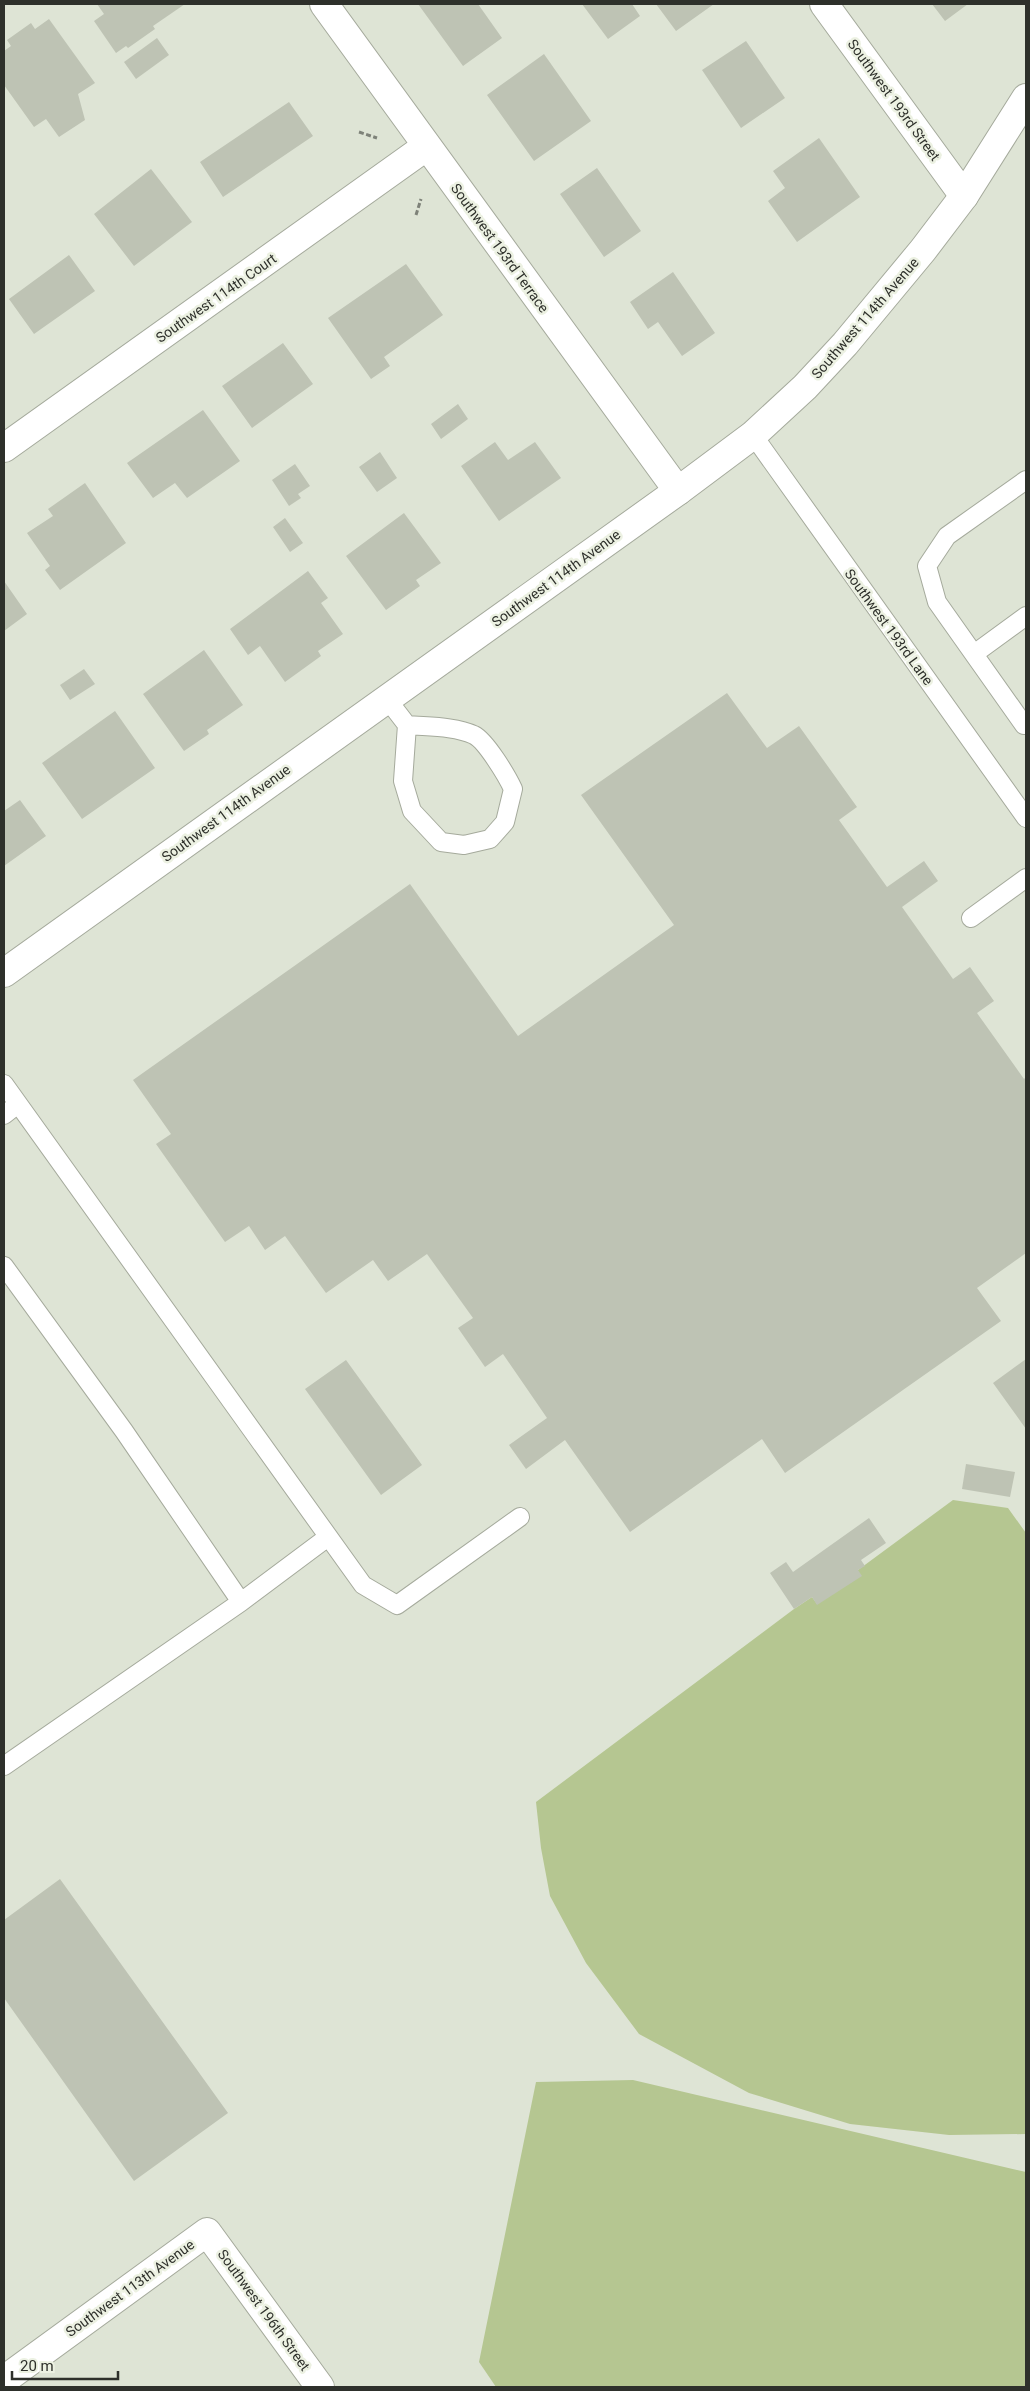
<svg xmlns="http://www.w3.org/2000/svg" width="1030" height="2391" font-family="Roboto,sans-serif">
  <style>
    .green { fill: #b5c691 }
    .building { fill: #bec3b4 }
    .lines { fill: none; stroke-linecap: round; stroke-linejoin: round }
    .service-casing { stroke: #a5aa9c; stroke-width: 20 }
    .minor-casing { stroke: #a5aa9c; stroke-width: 30 }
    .tertiary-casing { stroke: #a5aa9c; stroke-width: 30 }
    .path { stroke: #7e8279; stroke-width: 3; stroke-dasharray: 5 2.5; stroke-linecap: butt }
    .service { stroke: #fff; stroke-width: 18 }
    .minor { stroke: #fff; stroke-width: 28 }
    .tertiary { stroke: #fff; stroke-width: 28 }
    .labels { text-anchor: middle; stroke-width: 5; stroke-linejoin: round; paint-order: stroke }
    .street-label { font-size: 14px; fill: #2e302b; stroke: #ecf1e2 }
  </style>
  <rect width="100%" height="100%" fill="#dee4d5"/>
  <!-- green -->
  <path class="green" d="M953 1500 1008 1508 1026 1533V2134L949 2135 850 2124 749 2093 639 2034 586 1963 550 1896 541 1848 536 1802 794 1609 812 1597 817 1604 858 1570Z
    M633 2080 1026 2172V2387H496L479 2362 536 2082Z"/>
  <!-- building -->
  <path class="building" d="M97 4H185L153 26 155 29 128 48 126 46 116 53 94 21 104 14Z
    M418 4H478L502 38 463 66Z
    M582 4H632L640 16 608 39Z
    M656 4H714L676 31Z
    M932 4H968L945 21Z
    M49 19 95 83 78 94 85 120 59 137 46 119 34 127 4 85V51L11 46 7 40 31 23 35 29Z
    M157 38 169 55 136 79 124 62Z
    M746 41 785 98 741 128 702 70Z
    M544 54 591 121 534 161 487 95Z
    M289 102 313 136 223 197 200 162Z
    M819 138 860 197 797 242 768 201 785 188 773 171Z
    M597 168 641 231 604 257 560 194Z
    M151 169 192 222 134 266 94 214Z
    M69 255 95 291 34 334 9 299Z
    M406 264 443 315 384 357 390 366 371 379 328 318Z
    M673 272 715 333 682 356 658 322 648 329 630 302Z
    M283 343 313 384 252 428 222 386Z
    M458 404 468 419 441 439 431 424Z
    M203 410 240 461 187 498 175 483 153 498 127 463Z
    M495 442 508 460 535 442 561 478 499 521 461 466Z
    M380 452 397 478 377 492 359 467Z
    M295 464 310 486 298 494 301 498 289 506 272 480Z
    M85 483 126 543 60 590 45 570 50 566 27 533 53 516 48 509Z
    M404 513 441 563 416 580 420 586 386 610 346 556Z
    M285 518 303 543 290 552 273 527Z
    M308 571 328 598 321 603 343 634 318 651 321 656 285 682 260 646 248 655 230 629Z
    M4 581 27 614 4 631Z
    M204 650 243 705 207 730 209 734 184 751 143 694Z
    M84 669 95 684 70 700 60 685Z
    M727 693 767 748 799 726 857 807 839 820 887 887 924 861 938 881 902 907 953 979 970 967 994 1001 977 1013 1024 1079 1026 1077V1253L977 1288 1001 1321 785 1473 762 1439 630 1532 565 1440 526 1469 509 1445 547 1418 503 1354 485 1367 458 1328 473 1318 427 1254 388 1281 373 1260 326 1293 285 1236 265 1250 249 1226 225 1242 156 1144 171 1134 133 1080 410 884 518 1036 674 925 581 795Z
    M115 711 155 768 82 819 42 763Z
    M20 800 46 836 4 866V811Z
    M1026 1359V1429L993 1383Z
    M346 1360 422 1465 381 1495 305 1389Z
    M966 1464 1015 1472 1010 1497 962 1489Z
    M869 1518 886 1543 861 1560 865 1566 858 1570 862 1576 817 1605 812 1597 794 1609 770 1573 786 1562 793 1572Z
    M60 1879 228 2113 134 2181 4 1998V1920Z"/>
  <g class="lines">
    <defs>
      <path id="service" d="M753 435 1026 818
        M1026 480 947 536 927 566 937 602 1024 725H1026
        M974 654 1026 616
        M387 699 407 725 403 781 412 811 441 842 464 845 490 839 505 822 513 789C507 776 486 741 474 735 454 726 428 727 407 725
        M971 918 1026 878
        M4 1084 363 1585 397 1605 520 1517
        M4 1115 18 1104
        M4 1266 124 1431 241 1602
        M4 1766 241 1602 328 1537"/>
      <path id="minor" d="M324 4 678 491
        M824 4 964 196
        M4 448 427 146"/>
      <path id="tertiary" d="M4 973 678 491 753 435 805 387 845 344 923 250 964 196 1026 98
        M4 2380 207 2232 320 2387"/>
    </defs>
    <!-- service casing -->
    <use href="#service" class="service-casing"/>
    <!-- minor casing -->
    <use href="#minor" class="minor-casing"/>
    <!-- tertiary casing -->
    <use href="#tertiary" class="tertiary-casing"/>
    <!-- path -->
    <path class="path" d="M359 132 377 138
      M416 215 421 199"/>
    <!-- service -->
    <use href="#service" class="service"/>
    <!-- minor -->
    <use href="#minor" class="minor"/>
    <!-- tertiary -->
    <use href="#tertiary" class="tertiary"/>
  </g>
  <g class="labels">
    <!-- street labels -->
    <g class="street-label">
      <text transform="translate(894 100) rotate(54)" y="5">Southwest 193rd Street</text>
      <text transform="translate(500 248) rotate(54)" y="5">Southwest 193rd Terrace</text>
      <text transform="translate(216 298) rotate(-35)" y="5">Southwest 114th Court</text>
      <text transform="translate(865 318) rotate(-49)" y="5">Southwest 114th Avenue</text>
      <text transform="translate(556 578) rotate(-36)" y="5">Southwest 114th Avenue</text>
      <text transform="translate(889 627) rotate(54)" y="5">Southwest 193rd Lane</text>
      <text transform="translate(226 813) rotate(-36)" y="5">Southwest 114th Avenue</text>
      <text transform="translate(130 2288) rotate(-36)" y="5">Southwest 113th Avenue</text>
      <text transform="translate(264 2310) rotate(54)" y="5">Southwest 196th Street</text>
    </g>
  </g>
  <!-- border -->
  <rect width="1030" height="2391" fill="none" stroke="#2e302b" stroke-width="10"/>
  <!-- scale -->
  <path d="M12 2371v8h106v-8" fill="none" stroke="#2e302b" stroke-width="2.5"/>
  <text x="20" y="2371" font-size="15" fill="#2e302b" stroke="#ecf1e2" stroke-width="4" paint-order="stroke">20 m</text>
</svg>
